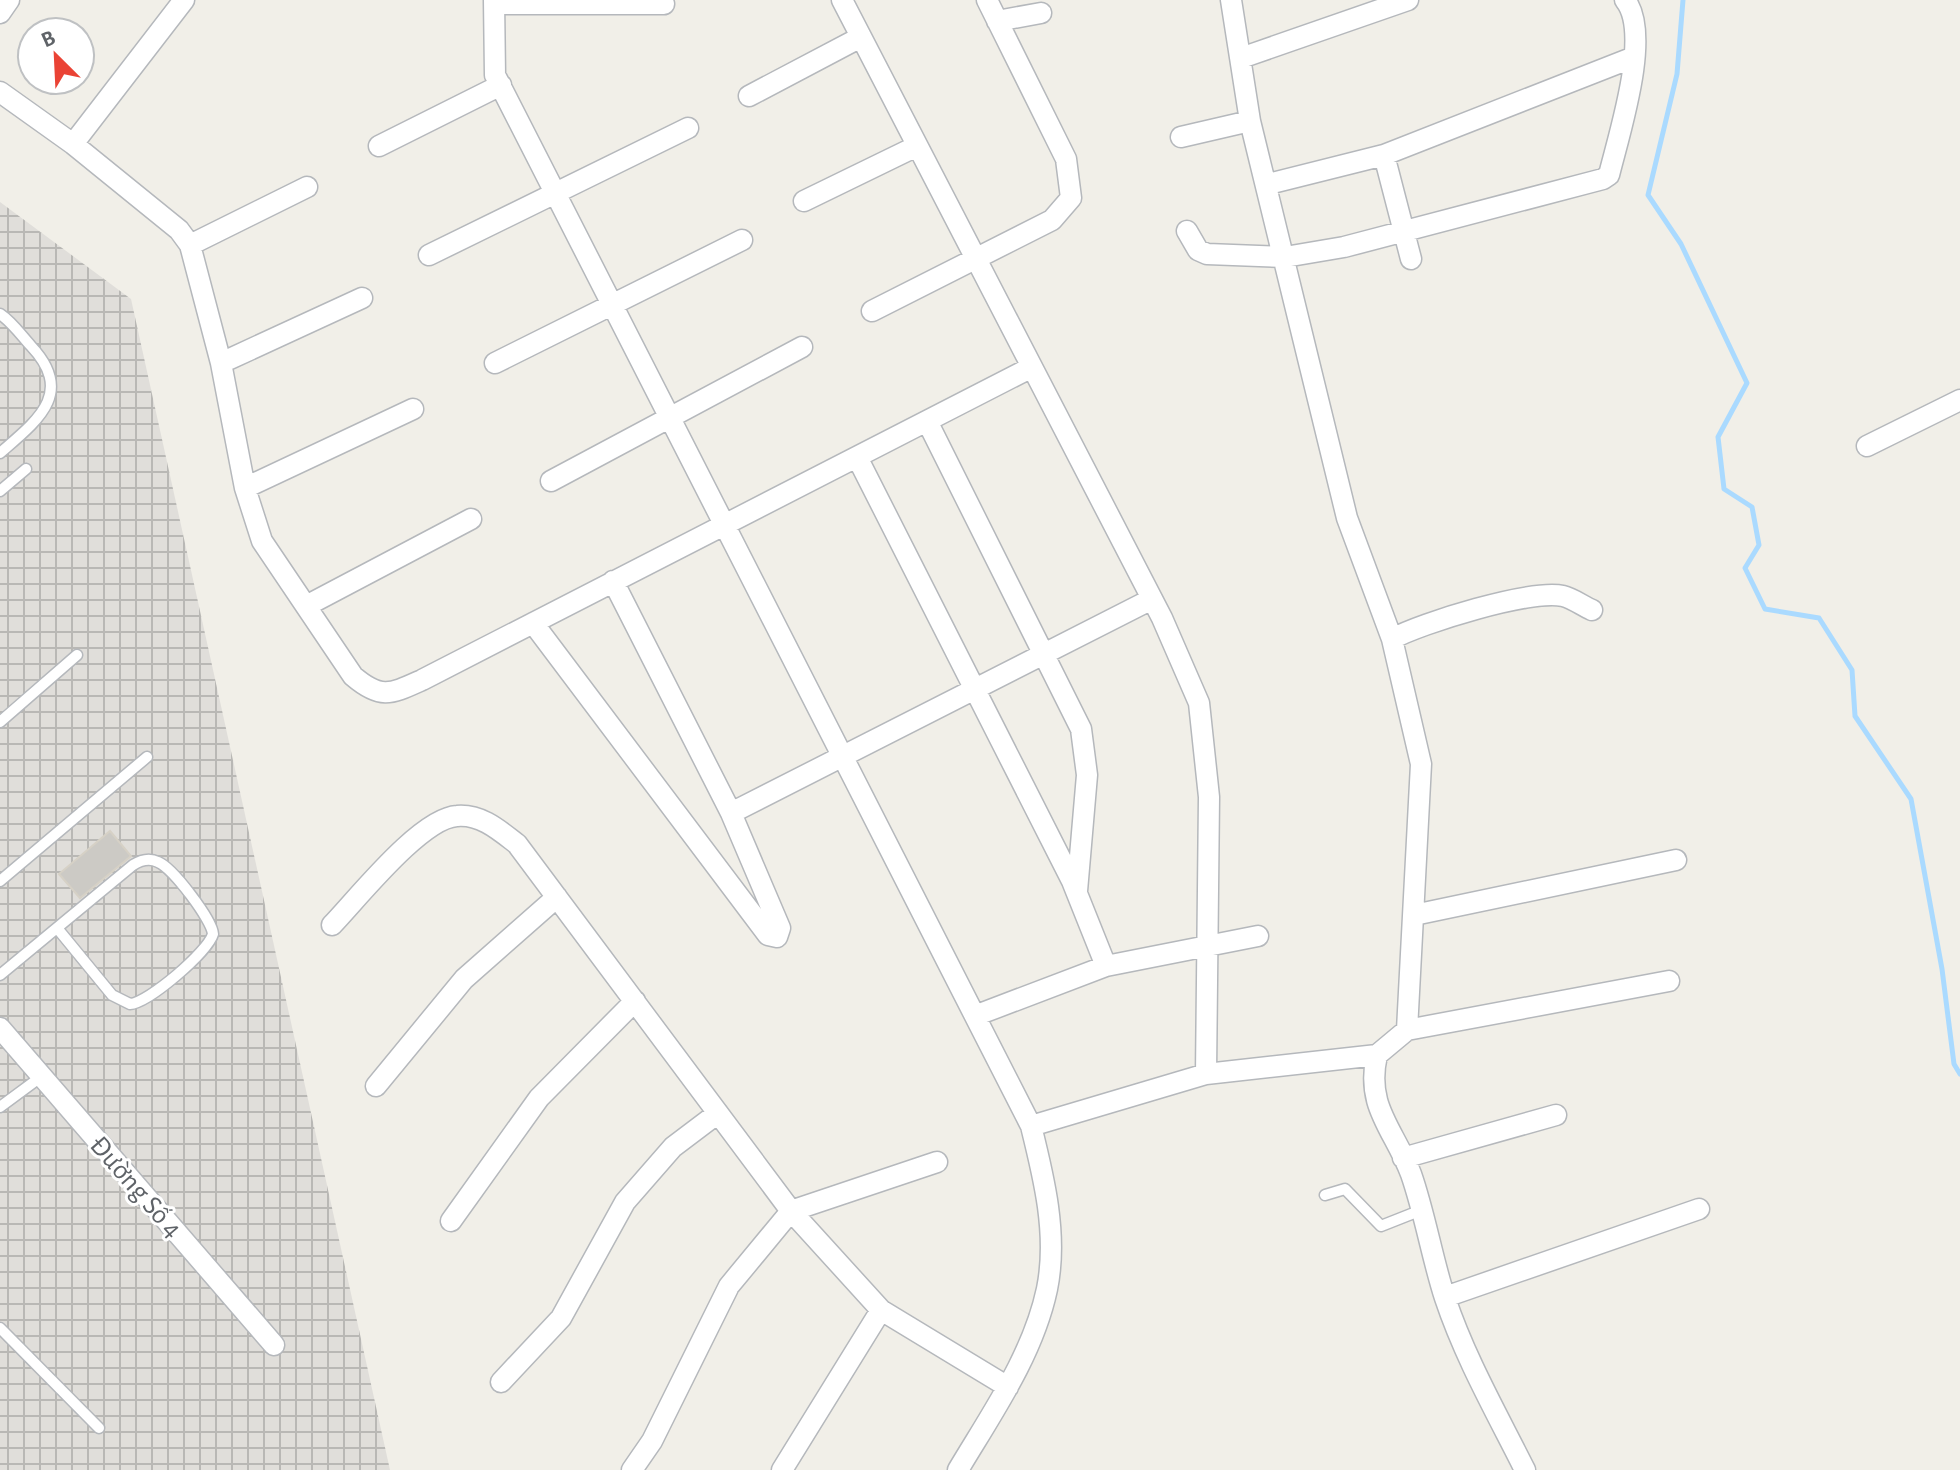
<svg xmlns="http://www.w3.org/2000/svg" width="1960" height="1470" font-family="'Alegreya Sans',sans-serif">
  <style>
    .industrial { fill: url(#industrial-grid) }
    .lines { fill: none; stroke-linecap: round; stroke-linejoin: round }
    .stream { stroke: #aadaff; stroke-width: 5 }
    .building { fill: #cccac5; stroke: #d6d1c6; stroke-width: 2 }
    .service-casing { stroke: #b5b8bc; stroke-width: 13 }
    .minor-casing { stroke: #b5b8bc; stroke-width: 23 }
    .service { stroke: #fff; stroke-width: 10 }
    .minor { stroke: #fff; stroke-width: 20 }
    .labels { text-anchor: middle; stroke-width: 6; stroke-linejoin: round; paint-order: stroke }
    .street-label { font-size: 28px; fill: #5f6368; stroke: #fff }
  </style>
  <defs>
    <pattern id="industrial-grid" width="8" height="8" patternUnits="userSpaceOnUse" patternTransform="scale(2)"><rect width="8" height="8" fill="#e0deda"/><path d="M0 4h8M4 0v8" fill="none" stroke="#b9b8b5"/></pattern>
  </defs>
  <rect width="100%" height="100%" fill="#f1efe8"/>
  <!-- industrial -->
  <path class="industrial" d="M0 202 131 299 390 1470H0Z"/>
  <g class="lines">
    <!-- stream -->
    <path class="stream" d="M1683 0 1677 74 1648 195 1681 244 1747 383 1718 437 1724 489 1752 507 1759 545 1745 568 1765 609 1819 618 1852 670 1855 716 1911 799 1942 969 1954 1064 1960 1074"/>
  </g>
  <!-- building -->
  <path class="building" d="M110 831 131 856 80 898 59 874Z"/>
  <g class="lines">
    <defs>
      <path id="service" d="M0 314C12 322 21 335 31 346 75 393 38 420 0 453
        M0 491 26 469
        M0 722 77 655
        M0 881 147 757
        M0 975 133 865C141 860 150 858 158 862 173 868 212 920 213 934 208 952 148 1003 130 1004L112 995 57 928
        M0 1107 42 1076
        M1325 1195 1345 1189 1381 1226 1419 1211
        M0 1328 99 1428"/>
      <path id="minor" d="M494 0 495 75 1031 1126C1044 1178 1058 1235 1047 1289 1033 1355 992 1413 958 1470
        M842 0 1162 618 1199 703 1209 797 1206 1074
        M1231 0 1250 121 1347 518 1392 639 1421 764 1407 1030
        M494 4H664
        M0 13 9 0
        M997 21 1041 13
        M1241 58 1408 0
        M0 92 73 144 179 230 190 245 221 363 245 488 262 541 353 676C381 700 391 694 422 680L1032 367
        M749 96 861 37
        M1181 137 1250 121
        M73 144 184 0
        M379 146 501 85
        M1384 155 1411 259
        M1268 184 1384 155 1634 57
        M804 201 917 146
        M1187 231 1198 250 1207 254 1285 257 1344 247 1603 179 1609 175C1619 134 1652 33 1625 0
        M190 245 307 187
        M429 255 688 128
        M872 311 1052 220 1071 198 1066 159 987 0
        M221 363 362 298
        M495 363 742 240
        M927 421 1081 729 1087 775 1077 891
        M1867 446 1960 400
        M857 457 1072 881 1106 966
        M551 481 802 347
        M245 488 413 409
        M306 606 471 519
        M533 623 768 935 777 937 780 928 731 813 613 581
        M1392 639C1421 623 1531 589 1563 596 1572 598 1583 606 1592 610
        M731 813 1152 599
        M1414 915 1676 860
        M332 925C358 898 421 818 457 816 481 814 499 830 517 844L791 1211 881 1310 1008 1387
        M977 1015 1106 966 1258 936
        M0 1028 274 1345
        M1377 1055C1365 1107 1394 1129 1411 1174 1425 1214 1432 1258 1445 1298 1465 1358 1497 1414 1525 1470
        M376 1086 464 979 557 897
        M1031 1126 1206 1074 1377 1055 1407 1030 1669 981
        M1403 1158 1556 1115
        M451 1221 539 1098 635 1001
        M1445 1297 1699 1209
        M501 1382 561 1318 625 1202 673 1147 718 1113
        M632 1470 652 1441 729 1286 791 1211 937 1162
        M782 1470 881 1310"/>
    </defs>
    <!-- service casing -->
    <use href="#service" class="service-casing"/>
    <!-- minor casing -->
    <use href="#minor" class="minor-casing"/>
    <!-- service -->
    <use href="#service" class="service"/>
    <!-- minor -->
    <use href="#minor" class="minor"/>
  </g>
  <g class="labels">
    <!-- street labels -->
    <g class="street-label">
      <text transform="translate(137 1186) rotate(49)" y="10">Đường Số 4</text>
    </g>
  </g>
  <!-- north arrow -->
  <g transform="translate(56 56) rotate(336)"><circle r="38" fill="#ffffff" stroke="#bfc1c3" stroke-width="2"/>
  <path d="M0-6L14 30L0 20L-14 30Z" fill="#ea4335"/>
  <text y="-12" font-size="22" font-weight="bold" text-anchor="middle" fill="#5f6368">B</text>
  </g>
</svg>
